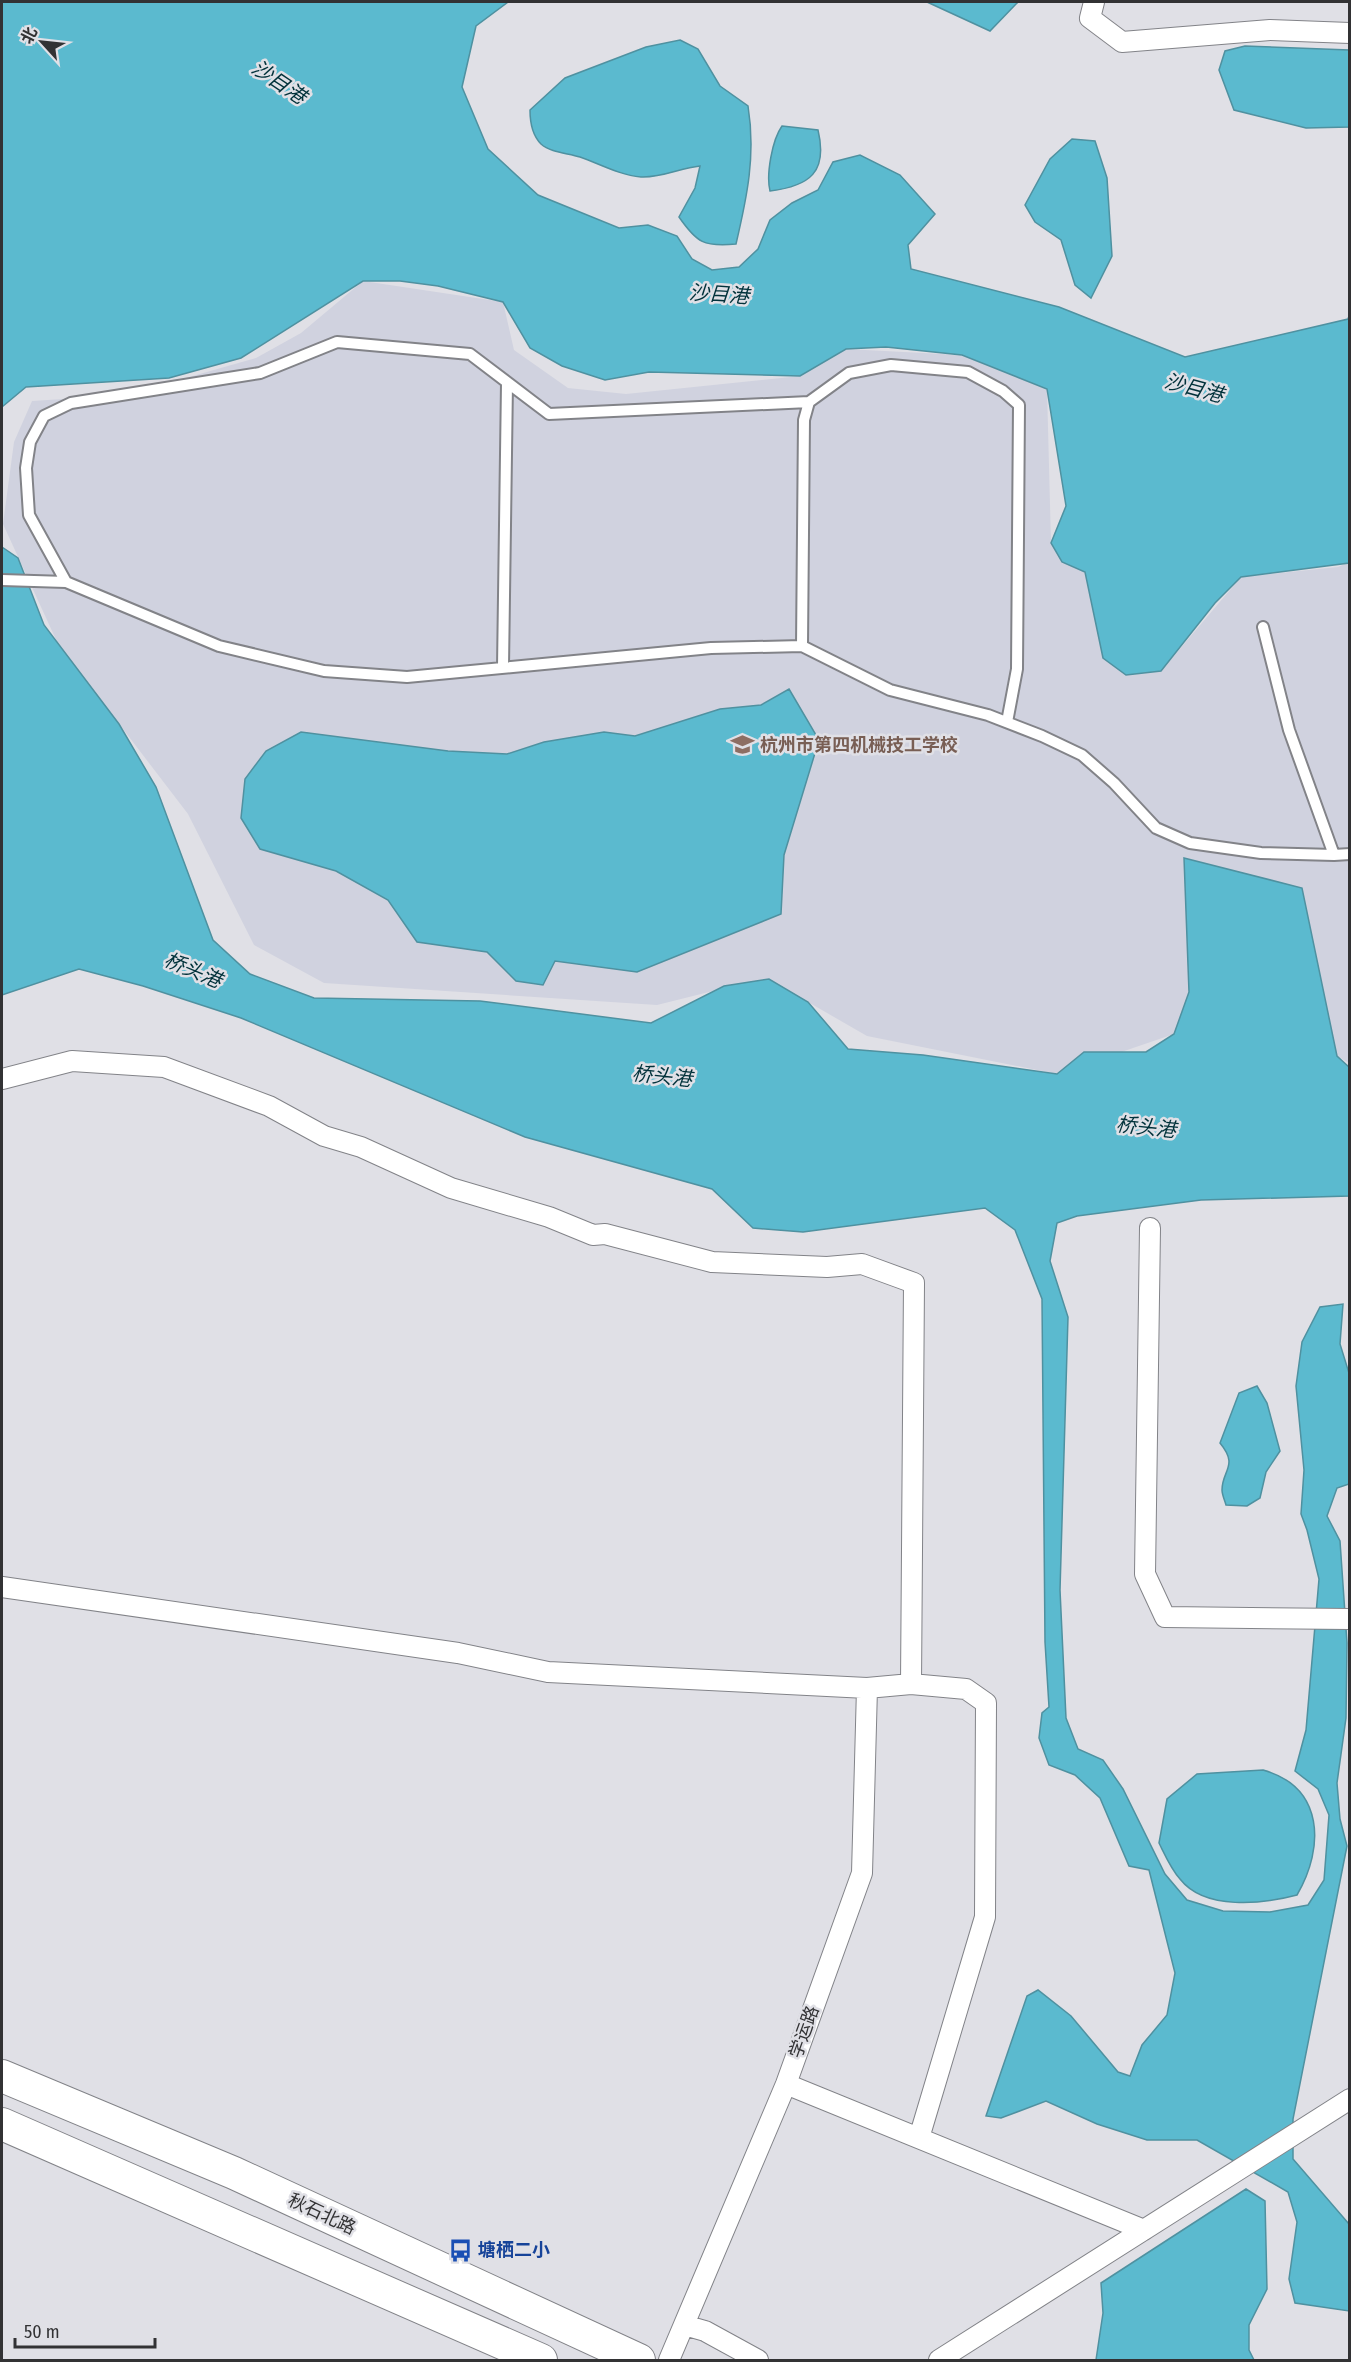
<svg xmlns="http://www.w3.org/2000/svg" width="1351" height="2362" font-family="'Fira Sans Condensed','Noto Sans SC',sans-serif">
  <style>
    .built { fill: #d0d2df }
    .water { fill: #5bbacf; stroke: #4f91a0; stroke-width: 1.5 }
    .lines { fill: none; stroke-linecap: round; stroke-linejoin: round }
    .lane-casing { stroke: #828388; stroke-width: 14 }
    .street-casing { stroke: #828388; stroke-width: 22 }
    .primary-casing { stroke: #828388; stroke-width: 34 }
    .lane { stroke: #fff; stroke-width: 10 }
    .street { stroke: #fff; stroke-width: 20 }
    .primary { stroke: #fff; stroke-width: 32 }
    .labels { text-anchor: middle; stroke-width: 5; stroke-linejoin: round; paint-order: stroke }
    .education-label { font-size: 18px; font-weight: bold; fill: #785e54; stroke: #e0e0e6; text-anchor: start }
    .street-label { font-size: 18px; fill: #323234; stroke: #e0e0e6 }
    .transit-label { font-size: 18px; font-weight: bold; fill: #164399; stroke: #e0e0e6; text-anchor: start }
    .water-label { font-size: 20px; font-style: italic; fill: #01313a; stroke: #e0e0e6 }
  </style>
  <rect width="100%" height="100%" fill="#e0e0e6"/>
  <!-- built -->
  <path class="built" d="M363 281 503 302 514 350 568 388 626 394 800 376 846 349 962 355 1047 389 1051 543 1062 562 1085 572 1103 658 1161 671 1241 577 1338 567 1349 562V1063L1337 1056 1302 888 1185 858 1189 992 1174 1034 1057 1074 867 1036 808 1002 749 982 657 1005 324 983 254 945 188 814 58 644 3 524 14 442 32 401 126 395 256 358 301 333Z"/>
  <!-- water -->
  <path class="water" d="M2 2H508L476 26 462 87 488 149 538 195 619 228 648 225 677 236 692 259 712 270 739 267 758 249 770 220 792 203 818 190 833 162 860 155 900 175 935 214 908 245 911 269 1059 307 1185 357 1348 319 1349 316V563L1241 577 1215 603 1161 671 1126 675 1103 658 1085 572 1062 562 1051 543 1066 506 1047 389 962 355 886 347 846 349 800 376 649 372 605 380 562 366 530 348 503 302 438 286 400 281H363L241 358 169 378 26 387 2 407Z
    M927 2H1018L990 31Z
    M680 40 698 49 720 86 748 106C756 155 747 197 736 244 704 247 697 243 679 217L695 188 700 166C680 168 662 178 641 177 619 175 600 164 580 157 568 153 551 153 541 144 532 135 530 121 530 110L565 78 646 47Z
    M1245 46 1349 50V127L1306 128 1234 110 1219 70 1225 51Z
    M782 126 818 130C828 172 810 186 770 191 766 175 772 140 782 126Z
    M1072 139 1095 141 1107 178 1112 256 1091 298 1075 285 1061 240 1035 222 1025 205 1050 159Z
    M2 547 18 558 44 625 119 724 156 787 213 940 250 974 314 998 480 1001 651 1023 724 986 769 979 808 1002 848 1049 923 1055 1057 1074 1084 1052H1146L1174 1034 1189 992 1184 858 1302 888 1337 1056 1349 1067V1196L1201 1200 1077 1216 1057 1223 1050 1261 1068 1317 1060 1590 1066 1718 1078 1749 1103 1760 1123 1789 1165 1874 1187 1900 1223 1911 1270 1912 1308 1905 1324 1880 1329 1815 1318 1789 1295 1771 1306 1730 1319 1579 1307 1530 1301 1514 1304 1470 1296 1386 1302 1342 1320 1307 1343 1304 1340 1344 1349 1373V1484L1337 1488 1327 1516 1340 1541 1347 1643 1346 1718 1337 1783 1340 1819 1347 1846 1293 2119V2159L1349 2224V2311L1295 2303 1289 2279 1297 2222 1288 2192 1197 2140H1147L1097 2124 1046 2101 1001 2118 986 2116 1027 1996 1038 1990 1071 2016 1118 2072 1130 2076 1142 2045 1167 2015 1175 1973 1149 1870 1129 1866 1100 1798 1075 1775 1049 1765 1039 1738 1042 1713 1049 1707 1045 1642 1042 1299 1015 1230 985 1208 803 1232 753 1228 712 1189 525 1137 241 1018 143 986 79 969 2 995Z
    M789 689 819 740 784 855 781 914 637 972 555 961 543 985 516 981 487 952 417 942 388 900 336 871 260 849 241 818 245 779 266 751 301 732 448 751 507 754 544 742 604 732 635 736 720 709 761 705Z
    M1257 1386 1267 1403 1280 1451 1266 1472 1260 1498 1247 1506 1226 1505C1225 1501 1222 1495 1222 1490 1222 1470 1239 1466 1220 1443L1239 1393Z
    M1263 1770C1324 1787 1325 1847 1297 1895 1263 1904 1205 1911 1180 1879 1171 1869 1165 1855 1159 1843L1167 1799 1197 1774Z
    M1246 2189 1265 2201 1267 2289 1249 2325V2350L1254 2360H1096L1103 2313 1101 2283Z"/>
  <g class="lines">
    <defs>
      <path id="lane" d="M2 580 66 582 219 646 324 671 407 677 711 648 802 646 890 690 988 715 1042 736 1082 755 1114 783 1156 828 1190 843 1261 853 1334 855 1289 730 1263 627
        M66 582 29 515 26 468 30 442 44 416 71 403 260 373 337 342 470 354 549 414 809 402
        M802 646 804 420 809 402 849 373 891 365 968 372 1003 391 1019 405 1017 669 1007 722
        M503 667 507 383
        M1334 855 1350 854"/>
      <path id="street" d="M1094 2 1090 18 1122 42 1270 30 1350 33
        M2 1079 72 1061 164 1067 269 1106 324 1136 361 1147 451 1188 549 1217 593 1235 605 1234 712 1262 827 1267 862 1264 914 1283 911 1684
        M1150 1228 1145 1574 1165 1617 1350 1619
        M2 1587 458 1653 548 1672 867 1688 911 1684 966 1689 986 1703 985 1917 919 2138
        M786 2084 1144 2230
        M684 2325 705 2331 758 2360
        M669 2360 786 2084 862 1873 867 1688
        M939 2360 1350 2099"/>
      <path id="primary" d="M2 2076 234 2173 639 2360
        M2 2124 541 2360"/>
    </defs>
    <!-- lane casing -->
    <use href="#lane" class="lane-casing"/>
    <!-- street casing -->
    <use href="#street" class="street-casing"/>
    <!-- primary casing -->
    <use href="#primary" class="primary-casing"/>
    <!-- lane -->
    <use href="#lane" class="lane"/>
    <!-- street -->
    <use href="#street" class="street"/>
    <!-- primary -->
    <use href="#primary" class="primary"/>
  </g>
  <!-- icons -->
  <defs>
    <symbol id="school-bare" viewBox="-9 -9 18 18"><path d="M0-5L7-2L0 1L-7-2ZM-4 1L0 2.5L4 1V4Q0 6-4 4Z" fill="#8d6e63" stroke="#e0e0e6" stroke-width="2.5" paint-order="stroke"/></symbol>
    <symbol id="bus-bare" viewBox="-9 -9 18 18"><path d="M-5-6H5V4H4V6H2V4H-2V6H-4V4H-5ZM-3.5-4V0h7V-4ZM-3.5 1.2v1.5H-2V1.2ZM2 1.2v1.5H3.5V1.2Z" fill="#1a4fb4" stroke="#e0e0e6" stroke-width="2.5" paint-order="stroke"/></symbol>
  </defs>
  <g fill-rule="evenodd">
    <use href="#school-bare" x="726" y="728" width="33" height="33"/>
    <use href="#bus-bare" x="444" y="2234" width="33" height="33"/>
  </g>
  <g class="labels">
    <!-- education labels -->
    <g class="education-label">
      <text x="760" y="751">杭州市第四机械技工学校</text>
    </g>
    <!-- street labels -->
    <g class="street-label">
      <text transform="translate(804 2032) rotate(-70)" y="6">学运路</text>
      <text transform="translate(322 2214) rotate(25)" y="6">秋石北路</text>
    </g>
    <!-- transit labels -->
    <g class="transit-label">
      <text x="478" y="2256">塘栖二小</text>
    </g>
    <!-- water labels -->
    <g class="water-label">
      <text transform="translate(279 82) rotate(34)" y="7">沙目港</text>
      <text transform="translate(719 294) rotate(4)" y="7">沙目港</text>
      <text transform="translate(1194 388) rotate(15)" y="7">沙目港</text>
      <text transform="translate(193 970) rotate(23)" y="7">桥头港</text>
      <text transform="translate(662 1076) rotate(6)" y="7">桥头港</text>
      <text transform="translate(1146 1127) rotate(6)" y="7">桥头港</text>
    </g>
  </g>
  <!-- border -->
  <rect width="1351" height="2362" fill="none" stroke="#323234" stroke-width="6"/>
  <!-- north arrow -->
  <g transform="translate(42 42) rotate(297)" stroke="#e0e0e6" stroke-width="4.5" paint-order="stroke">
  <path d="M0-4.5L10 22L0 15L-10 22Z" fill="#323234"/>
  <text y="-9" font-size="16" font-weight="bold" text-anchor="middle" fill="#323234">北</text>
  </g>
  <!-- scale -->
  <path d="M15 2338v9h140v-9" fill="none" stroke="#323234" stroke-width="3"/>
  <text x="24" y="2338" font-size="18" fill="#323234" stroke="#e0e0e6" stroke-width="4.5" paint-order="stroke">50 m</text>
</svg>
